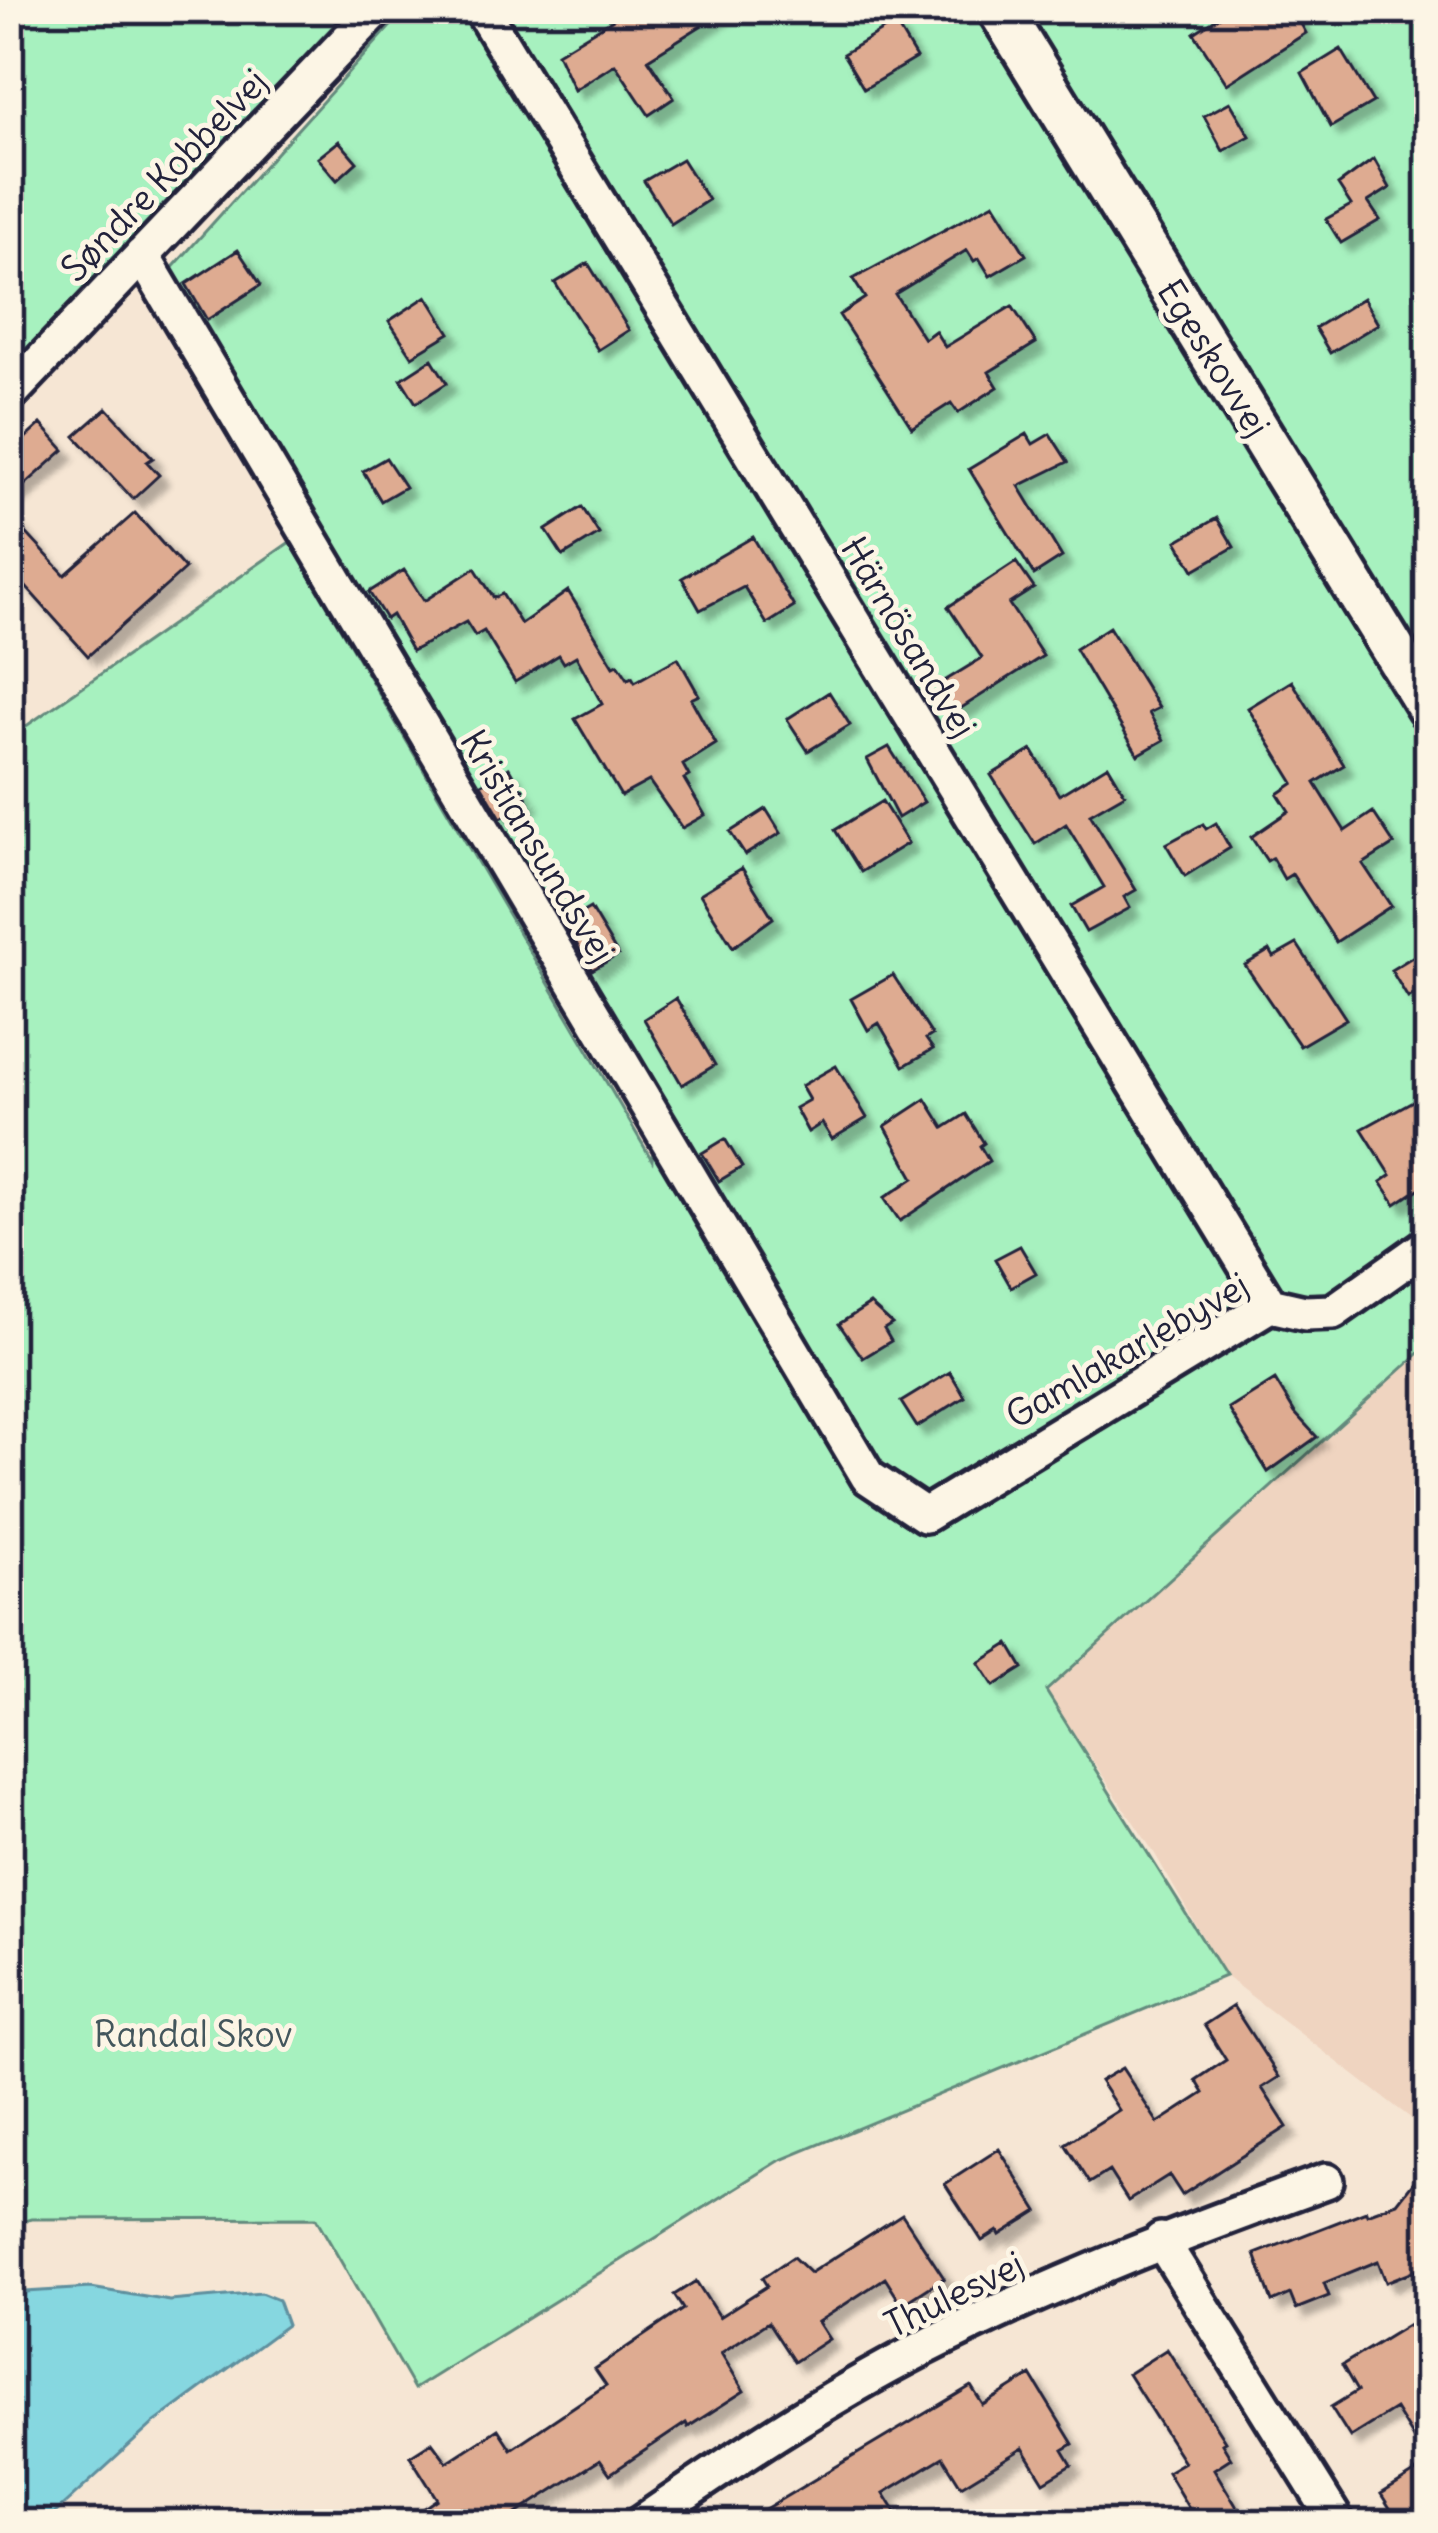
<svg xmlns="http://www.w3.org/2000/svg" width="1438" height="2533" font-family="Delius,sans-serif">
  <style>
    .built { fill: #efd4c0 }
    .green { fill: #a7f1bf; stroke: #648a7d; stroke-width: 3 }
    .water { fill: #86d7e0; stroke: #5e8f9e; stroke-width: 3 }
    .building { fill: #deab91; stroke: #22223b; stroke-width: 3; filter: url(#shadow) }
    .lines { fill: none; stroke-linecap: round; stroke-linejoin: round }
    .minor-casing { stroke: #22223b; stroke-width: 42 }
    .tertiary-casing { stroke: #22223b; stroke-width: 51 }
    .minor { stroke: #fcf5e5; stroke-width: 33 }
    .tertiary { stroke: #fcf5e5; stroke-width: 42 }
    .labels { text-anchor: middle; stroke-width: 10; stroke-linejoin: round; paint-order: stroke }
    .street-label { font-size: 36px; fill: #22223b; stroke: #fcf5e5 }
    .park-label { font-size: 36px; fill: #43565c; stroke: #fcf5e5 }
  </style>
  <defs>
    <filter id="shadow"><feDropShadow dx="9" dy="9" stdDeviation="3" flood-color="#0004"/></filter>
  </defs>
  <rect width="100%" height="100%" fill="#f6e6d4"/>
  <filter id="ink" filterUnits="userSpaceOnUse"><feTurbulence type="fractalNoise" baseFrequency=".00833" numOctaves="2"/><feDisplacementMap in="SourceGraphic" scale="24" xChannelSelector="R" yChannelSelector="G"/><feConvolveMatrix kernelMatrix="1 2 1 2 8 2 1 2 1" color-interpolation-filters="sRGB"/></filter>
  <g filter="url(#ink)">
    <!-- built -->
    <path class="built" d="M1429 1344V2132L1225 1976 1155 1854 1046 1691Z"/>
    <!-- green -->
    <path class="green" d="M9 9H349L9 373Z
      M406 9H1429V1344L1046 1691 1225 1976 779 2161 414 2389 316 2218 31 2219 9 2226V738L290 542 652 1160 657 1111 167 274Z"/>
    <!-- water -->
    <path class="water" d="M91 2288 170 2301 261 2293 278 2300 287 2325 154 2423 43 2524H9V2293Z"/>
    <!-- building -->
    <path class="building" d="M630 9H728L648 59 674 98 649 115 615 64 574 90 557 53Z
      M1231 9H1293L1306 33 1227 84 1194 33Z
      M895 23 916 58 864 89 843 54Z
      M1341 49 1373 102 1331 127 1302 73Z
      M1230 102 1250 136 1223 151 1204 116Z
      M339 141 357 162 337 180 318 158Z
      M682 159 708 200 671 224 644 181Z
      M1374 159 1390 188 1368 202 1380 220 1341 243 1326 219 1351 205 1338 185Z
      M994 203 1026 255 990 276 979 258 974 261 967 250 895 294 924 339 935 331 945 347 1012 306 1036 343 989 372 998 387 958 413 951 403 912 428 839 315 865 298 853 279Z
      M238 250 261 285 207 320 186 284Z
      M588 263 629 330 598 350 555 283Z
      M427 296 450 333 412 356 389 321Z
      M1363 298 1378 324 1330 353 1315 328Z
      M432 359 447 383 416 403 401 379Z
      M107 408 153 458 147 462 159 475 133 499 75 436Z
      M41 424 64 450 9 499V453Z
      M1027 434 1033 444 1050 434 1068 462 1019 486 1062 557 1034 575 969 469Z
      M386 458 405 487 381 501 363 471Z
      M582 507 599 534 563 556 546 530Z
      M135 513 185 569 88 656 9 568V514L65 575Z
      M1217 518 1234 547 1194 570 1177 541Z
      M753 537 794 607 767 624 744 587 700 610 682 578Z
      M1016 562 1034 588 1009 604 1043 656 955 712 938 685 982 658 948 607Z
      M475 568 494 598 502 594 521 624 568 591 614 666 618 664 628 679 632 677 635 682 678 658 699 695 691 699 716 744 683 765 689 776 684 779 705 815 682 828 649 781 621 796 575 719 602 704 576 656 564 663 559 655 515 682 484 631 475 636 466 622 412 651 392 615 386 619 369 592 404 570 424 601Z
      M1109 627 1159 708 1149 713 1164 740 1138 755 1075 649Z
      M1292 681 1344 765 1315 783 1345 831 1373 812 1394 844 1363 864 1391 906 1336 942 1292 874 1284 879 1272 858 1267 861 1251 837 1289 811 1278 794 1294 783 1248 708Z
      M829 692 850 725 808 751 787 719Z
      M889 747 924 802 898 818 867 759Z
      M1032 750 1059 795 1108 765 1125 794 1090 814 1136 890 1124 897 1130 908 1086 932 1071 906 1104 887 1066 824 1035 844 991 775Z
      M509 768 529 802 501 818 481 784Z
      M882 801 908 843 861 872 835 830Z
      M766 809 781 833 745 855 730 832Z
      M1216 823 1230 848 1185 876 1166 844 1203 824 1206 829Z
      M742 868 773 918 733 947 700 894Z
      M590 908 618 955 592 970 564 923Z
      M1297 944 1346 1019 1300 1046 1245 965 1270 950 1274 957Z
      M1429 947V986L1408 998 1391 970Z
      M893 975 932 1035 926 1039 933 1049 904 1066 879 1023 868 1030 851 999Z
      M676 998 715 1065 682 1085 644 1019Z
      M836 1066 867 1118 832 1139 822 1123 808 1132 795 1108 809 1100 801 1086Z
      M1429 1092V1182L1396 1204 1381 1182 1391 1175 1362 1129Z
      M926 1099 944 1128 966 1114 984 1143 980 1146 989 1161 900 1221 884 1198 914 1178 885 1126Z
      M725 1139 742 1167 719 1181 702 1153Z
      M1020 1246 1036 1273 1011 1287 995 1259Z
      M870 1304 892 1324 884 1329 891 1341 863 1358 839 1324Z
      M950 1372 965 1397 917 1427 901 1402Z
      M1275 1380 1295 1413 1317 1437 1268 1472 1229 1409Z
      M1009 1644 1023 1668 994 1686 979 1663Z
      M1233 2006 1279 2077 1262 2088 1287 2127 1182 2195 1169 2175 1128 2201 1109 2171 1090 2183 1065 2144 1119 2110 1100 2081 1122 2068 1158 2123 1204 2093 1196 2080 1226 2060 1204 2025Z
      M999 2149 1038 2211 1000 2235 998 2231 982 2241 945 2184Z
      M1429 2162V2265L1386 2282 1378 2261 1324 2283 1329 2296 1296 2309 1290 2294 1272 2302 1255 2254 1366 2211 1367 2214 1397 2203Z
      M902 2214 944 2278 902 2305 885 2278 818 2322 829 2339 794 2362 768 2322 721 2353 744 2391 688 2427 686 2423 610 2474 600 2460 500 2524H400L437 2499 410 2456 432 2442 447 2462 498 2429 511 2449 606 2385 595 2369 683 2309 674 2295 696 2281 719 2317 767 2286 762 2278 793 2257 810 2273Z
      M1429 2312V2464L1395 2409 1350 2437 1331 2407 1357 2391 1342 2365Z
      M1167 2349 1225 2441 1222 2443 1231 2458 1214 2469 1247 2524H1198L1167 2472 1184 2462 1128 2374Z
      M1031 2375 1073 2444 1063 2450 1072 2465 1044 2482 1023 2448 961 2486 943 2457 884 2493 903 2524H740L971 2386 983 2405Z
      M1429 2464V2524H1400L1381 2494Z"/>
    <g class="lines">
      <defs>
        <path id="minor" d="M481 9 1270 1305
          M142 255 868 1477 925 1515 1270 1305 1305 1313 1333 1312 1429 1244
          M9 395 377 9
          M1161 2240 1338 2524
          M640 2524C730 2462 823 2400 920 2350 1051 2283 1188 2231 1326 2181"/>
        <path id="tertiary" d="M999 9 1429 708"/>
      </defs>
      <!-- minor casing -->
      <use href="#minor" class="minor-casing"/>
      <!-- tertiary casing -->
      <use href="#tertiary" class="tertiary-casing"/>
      <!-- minor -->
      <use href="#minor" class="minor"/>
      <!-- tertiary -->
      <use href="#tertiary" class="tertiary"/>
    </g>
  </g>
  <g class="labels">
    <!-- street labels -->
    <g class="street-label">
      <text transform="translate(164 175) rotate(-46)" y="13">Søndre Kobbelvej</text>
      <text transform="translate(1214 358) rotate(58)" y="13">Egeskovvej</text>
      <text transform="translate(909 637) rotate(59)" y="13">Härnösandvej</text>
      <text transform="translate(538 846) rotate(59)" y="13">Kristiansundsvej</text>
      <text transform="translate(1127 1350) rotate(-30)" y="13">Gamlakarlebyvej</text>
      <text transform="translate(954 2294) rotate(-26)" y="13">Thulesvej</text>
    </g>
    <!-- park labels -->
    <g class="park-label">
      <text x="193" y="2047">Randal Skov</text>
    </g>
  </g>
  <!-- margin -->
  <rect width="1438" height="2533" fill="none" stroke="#fcf5e5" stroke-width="48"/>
  <rect x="24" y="24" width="1390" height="2485" fill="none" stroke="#22223b" stroke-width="4.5" filter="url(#ink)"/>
</svg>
